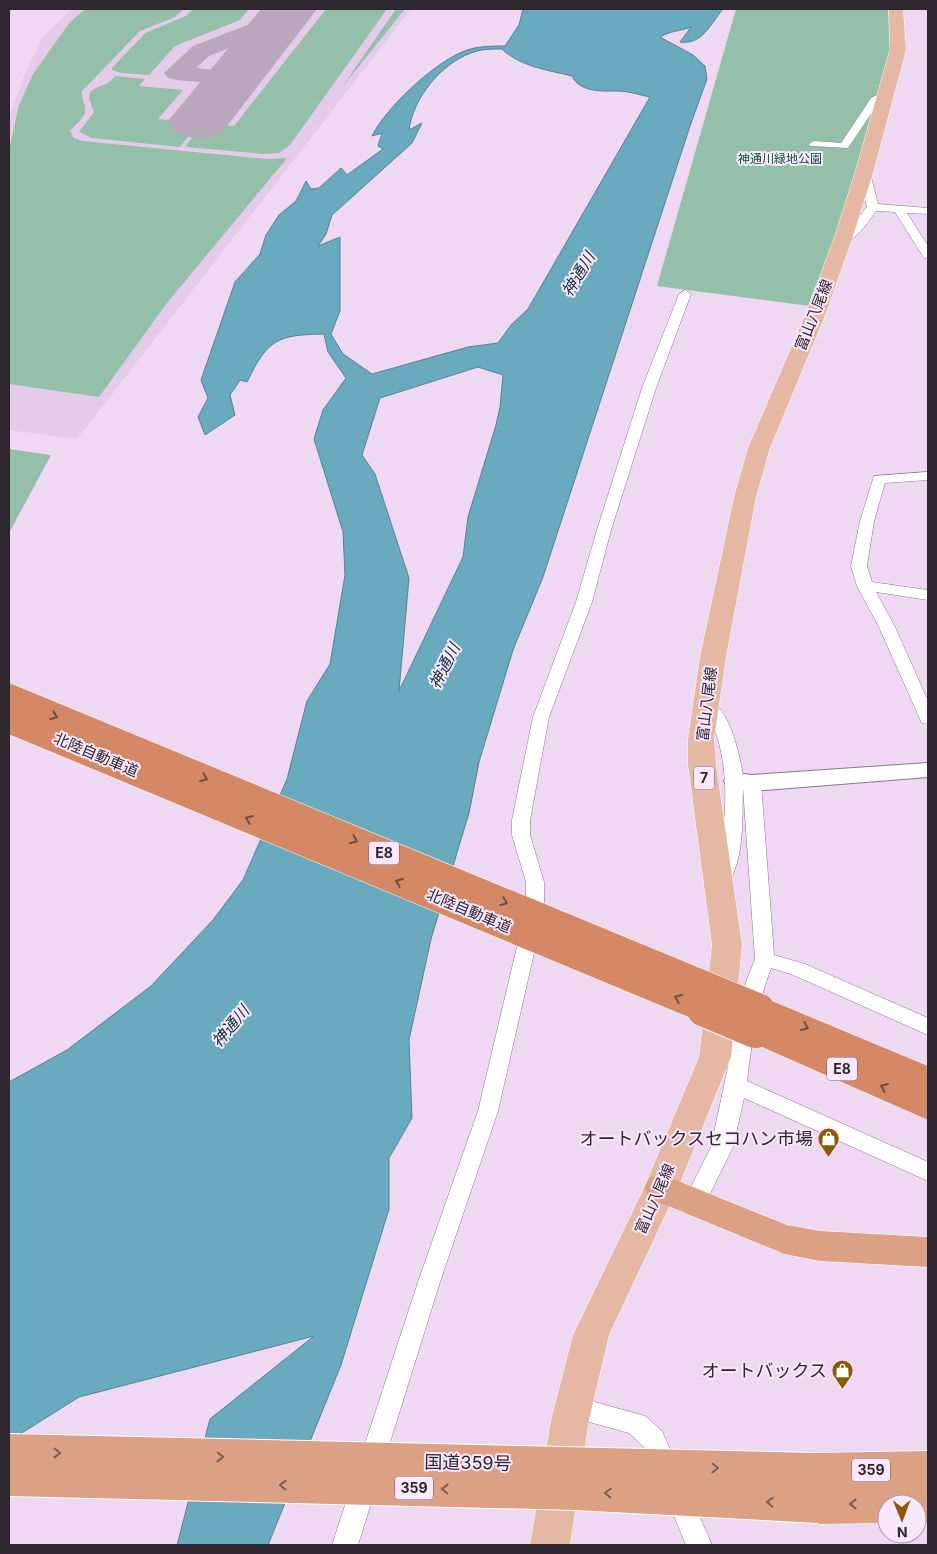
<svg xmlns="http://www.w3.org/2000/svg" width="937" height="1554" font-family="Inter,'Noto Sans JP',sans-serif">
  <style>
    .built { fill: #e5cbea }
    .green { fill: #94bfa9 }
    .water { fill: #69aabf; stroke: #578294; fill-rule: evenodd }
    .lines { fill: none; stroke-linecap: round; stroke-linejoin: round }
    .taxiway { fill: #b9a7bc; fill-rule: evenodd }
    .runway { fill: #b9a7bc; fill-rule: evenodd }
    .minor-casing { stroke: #8a778e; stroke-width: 1 }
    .tertiary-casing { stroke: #8a778e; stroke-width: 2 }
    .primary-casing { stroke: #fff; stroke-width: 1 }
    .trunk-casing { stroke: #fff; stroke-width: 1 }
    .motorway-casing { stroke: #fff; stroke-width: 1 }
    .minor { fill: #fff; fill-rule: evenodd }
    .tertiary { fill: #fff; fill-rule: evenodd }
    .primary { fill: #e5b8a3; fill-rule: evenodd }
    .trunk { fill: #dca084; fill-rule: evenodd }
    .motorway { fill: #d48866; fill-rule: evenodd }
    .trunk-bridge-casing { stroke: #fff; stroke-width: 38; stroke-linecap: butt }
    .motorway-bridge-far1-casing { stroke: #fff; stroke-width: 29; stroke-linecap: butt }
    .motorway-bridge-casing { stroke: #fff; stroke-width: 38; stroke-linecap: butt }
    .trunk-bridge { stroke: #dca084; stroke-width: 36 }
    .motorway-bridge-far1 { stroke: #d48866; stroke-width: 28 }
    .motorway-bridge { stroke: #d48866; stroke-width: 36 }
    .oneway { stroke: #704d45 }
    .oneway2 { stroke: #7c5d55 }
    .labels { text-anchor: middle; stroke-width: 4; stroke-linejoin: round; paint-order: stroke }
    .far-park-label { font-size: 12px; fill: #085439; stroke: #f9e7fc }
    .shield { fill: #f9e7fc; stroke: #6b606c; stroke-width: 1 }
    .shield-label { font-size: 14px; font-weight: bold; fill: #2e262f }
    .street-label { font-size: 15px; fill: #2e262f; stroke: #f9e7fc }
    .water-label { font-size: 16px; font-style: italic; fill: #10303a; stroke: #f9e7fc }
    .near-poi-label { font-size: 18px; fill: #2e262f; stroke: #f9e7fc; text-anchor: end }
    .near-street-label { font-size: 18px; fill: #2e262f; stroke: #f9e7fc }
  </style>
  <rect width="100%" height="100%" fill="#eed8f2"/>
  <!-- built -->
  <path class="built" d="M72 9H411L77 439 9 430V118L25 74 43 37Z"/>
  <!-- green -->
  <path class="green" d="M85 9H184L175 17 140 31 82 91C81 98 86 104 85 111 85 118 74 126 70 131L74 138 82 141 267 159 287 158 167 303 99 397 9 384V151L19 105 33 74 70 22Z
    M193 9H249L240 20 175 46 149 75 121 73 112 70V68L145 33 186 16Z
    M326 9H387L290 145 279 153 263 154 186 147 187 144 203 123 234 126Z
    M396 9H405L342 87Z
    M736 9H896L898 20 868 152 810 306 657 286Z
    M115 76 145 79 139 86 183 90 158 119 199 123 180 147 92 138 79 132 94 112 89 99 90 92C99 84 107 87 115 76Z
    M9 449 51 455 9 533Z"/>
  <!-- water -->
  <path class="water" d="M523 9H723C710 24 703 45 680 42L691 27C678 32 672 30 660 37L693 55 705 66 707 79 690 126 543 577 513 650 479 762 469 813 431 939 409 1040 412 1118 389 1158V1209L341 1365 268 1545H177L210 1419 314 1336 79 1397 9 1441V1082L67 1050 151 986 213 920 243 880 287 779 307 701 330 664 345 575 343 532 314 439 323 410 346 378 328 352 324 334C277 335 268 339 247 382L240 380 230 395 235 415 205 435 198 417 208 398 201 380 235 282 260 254 266 235 279 215 296 201 306 181 311 189 319 188 341 168 347 175 383 149 378 146 382 133 372 136C385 109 432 65 460 53 474 46 489 46 505 46L519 25ZM502 49C521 67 548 70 572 76 580 93 603 91 618 91 628 91 640 95 650 97L528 309 511 325 498 343 468 347 372 374 343 354 331 334 340 311V237L318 246 326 234 332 215 412 143 422 123 409 130C413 98 441 64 471 53 481 49 492 49 502 49ZM478 367 503 375 500 407 496 425 468 517 463 557 399 691 409 578 375 474 362 455 380 398Z"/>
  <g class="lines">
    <!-- taxiway -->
    <path class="taxiway" d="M281 12 289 14 292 19 289 24 209 56 196 68 241 73 245 78 241 83 233 85 176 80 168 78 164 73 193 46Z"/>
    <!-- runway -->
    <path class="runway" d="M261 9H317L221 134 199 139 177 134 168 121Z"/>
    <defs>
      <path id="minor" d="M886 90 891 93 879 102 848 148 810 146 809 144 814 141 841 143 871 98Z
        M864 170 870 173 878 204 928 208V214L907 213 928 246V259L924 258 895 212 876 211C868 221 855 245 839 242L837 239 850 228 867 207 858 173Z
        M685 290 691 294 656 388 611 530 592 602 549 717 530 820V835L544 882V909L498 1111 440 1282 358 1545H332L418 1282 478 1111 526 909V882L512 835V820L533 717 576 602 597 530 642 388 679 294Z
        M928 472V480L885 483 874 521 867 566 872 582 928 590V600L876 592 895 627 928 701V724L922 723 920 719 879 627 857 586 851 566 860 521 874 476Z
        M707 700C731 706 741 761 744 782L746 779 752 777 758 779 761 783 774 955 805 964 928 1018V1035L791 974 771 968C758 1003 751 1044 747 1081L928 1162V1181L744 1098 733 1147 702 1210 694 1212 686 1210 683 1203 711 1147 746 982 755 959 743 787C742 816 745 853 730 880L723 882 716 880 714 875C727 828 731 773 714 727 711 719 703 712 699 705L701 701Z
        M573 1396 645 1416 662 1431 679 1470 676 1478 667 1482 658 1478 644 1447 629 1433 564 1415 561 1407 564 1399Z
        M677 1482 686 1486 712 1545H686L665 1494 668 1486Z"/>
      <path id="tertiary" d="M928 763V777L752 791 727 786 724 781 727 776 735 773 752 775Z"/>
      <path id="primary" d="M889 9H903L906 50 873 173 852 239 826 313 770 448 756 497 726 657 714 739 716 765 742 945 731 1057 678 1188 609 1335 589 1420 570 1545H530L551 1420 573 1335 644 1188 699 1057 712 945 688 765V739L700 657 734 497 748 448 806 313 834 239 855 173 890 50Z"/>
      <path id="trunk" d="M661 1174 787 1225 820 1231 928 1237V1267L820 1261 784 1254 649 1198 644 1188 649 1178Z
        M928 1451V1523H917V1504H887V1523L819 1524 805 1518 799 1505 805 1492 813 1489 801 1484 796 1471 801 1458 815 1453Z"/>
      <path id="motorway" d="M760 996 928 1066V1120L744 1039 739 1030 744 1021 753 1018 749 1016 744 1008 749 1000Z"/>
    </defs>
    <!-- minor casing -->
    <use href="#minor" class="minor-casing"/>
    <!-- tertiary casing -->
    <use href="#tertiary" class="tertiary-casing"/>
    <!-- primary casing -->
    <use href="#primary" class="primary-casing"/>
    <!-- trunk casing -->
    <use href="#trunk" class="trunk-casing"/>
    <!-- motorway casing -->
    <use href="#motorway" class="motorway-casing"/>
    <!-- minor -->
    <use href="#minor" class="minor"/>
    <!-- tertiary -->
    <use href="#tertiary" class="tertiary"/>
    <!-- primary -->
    <use href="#primary" class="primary"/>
    <!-- trunk -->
    <use href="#trunk" class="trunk"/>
    <!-- motorway -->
    <use href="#motorway" class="motorway"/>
    <defs>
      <path id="trunk-bridge" d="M9 1452 815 1471
        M9 1478 575 1492 819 1505"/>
      <path id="motorway-bridge-far1" d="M9 698 760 1008
        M9 719 708 1010"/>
      <path id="motorway-bridge" d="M705 1009 755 1030"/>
    </defs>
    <!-- trunk-bridge casing -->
    <use href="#trunk-bridge" class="trunk-bridge-casing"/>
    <!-- motorway-bridge-far1 casing -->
    <use href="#motorway-bridge-far1" class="motorway-bridge-far1-casing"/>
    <!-- motorway-bridge casing -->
    <use href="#motorway-bridge" class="motorway-bridge-casing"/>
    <!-- trunk-bridge -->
    <use href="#trunk-bridge" class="trunk-bridge"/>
    <!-- motorway-bridge-far1 -->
    <use href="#motorway-bridge-far1" class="motorway-bridge-far1"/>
    <!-- motorway-bridge -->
    <use href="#motorway-bridge" class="motorway-bridge"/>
  </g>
  <!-- one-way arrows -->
  <defs><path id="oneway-chevron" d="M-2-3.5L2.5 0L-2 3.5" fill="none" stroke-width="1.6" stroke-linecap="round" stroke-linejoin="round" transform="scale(1.25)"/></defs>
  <g class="oneway">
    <use href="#oneway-chevron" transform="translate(54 716) rotate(22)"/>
    <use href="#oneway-chevron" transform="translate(204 778) rotate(22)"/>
    <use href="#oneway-chevron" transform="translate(249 819) rotate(-157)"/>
    <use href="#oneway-chevron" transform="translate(354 840) rotate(22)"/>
    <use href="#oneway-chevron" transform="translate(399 882) rotate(-157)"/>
    <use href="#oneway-chevron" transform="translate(504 902) rotate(22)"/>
    <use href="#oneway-chevron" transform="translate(678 998) rotate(-157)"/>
    <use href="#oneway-chevron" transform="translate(805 1027) rotate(23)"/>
    <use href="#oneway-chevron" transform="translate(884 1087) rotate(-156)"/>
  </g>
  <g class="oneway2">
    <use href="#oneway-chevron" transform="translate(57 1453) rotate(1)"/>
    <use href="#oneway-chevron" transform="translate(220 1457) rotate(1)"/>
    <use href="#oneway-chevron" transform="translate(715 1468) rotate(1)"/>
    <use href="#oneway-chevron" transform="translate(283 1485) rotate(-179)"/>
    <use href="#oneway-chevron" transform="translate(445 1489) rotate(-179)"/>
    <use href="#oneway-chevron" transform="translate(608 1493) rotate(-177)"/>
    <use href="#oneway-chevron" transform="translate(770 1502) rotate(-177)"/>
    <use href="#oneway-chevron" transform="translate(853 1504) rotate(180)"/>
  </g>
  <!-- icons -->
  <defs>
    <symbol id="shop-pin" viewBox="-11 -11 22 30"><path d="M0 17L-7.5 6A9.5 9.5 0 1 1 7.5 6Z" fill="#8d5809" stroke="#f9e7fc"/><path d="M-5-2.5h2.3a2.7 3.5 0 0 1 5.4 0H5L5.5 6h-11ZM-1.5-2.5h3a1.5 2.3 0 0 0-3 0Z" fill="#fff"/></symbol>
  </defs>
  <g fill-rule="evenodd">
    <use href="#shop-pin" x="816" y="1126" width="25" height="34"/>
    <use href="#shop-pin" x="830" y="1358" width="25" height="34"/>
  </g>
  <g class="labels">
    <!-- far-park labels -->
    <g class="far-park-label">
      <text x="780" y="163">神通川緑地公園</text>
    </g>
    <!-- shield labels -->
    <g class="shield">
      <rect x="694" y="766.5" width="20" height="23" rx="4"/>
      <rect x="369" y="841.5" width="30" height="23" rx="4"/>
      <rect x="827" y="1057.5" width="30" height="23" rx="4"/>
      <rect x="852" y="1458.5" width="38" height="23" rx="4"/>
      <rect x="395" y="1476.5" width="38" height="23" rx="4"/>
    </g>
    <g class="shield-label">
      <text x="704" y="783">7</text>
      <text x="384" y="858">E8</text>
      <text x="842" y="1074">E8</text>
      <text x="871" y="1475">359</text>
      <text x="414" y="1493">359</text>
    </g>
    <!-- street labels -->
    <g class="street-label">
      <text transform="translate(814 315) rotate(-68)" y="5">富山八尾線</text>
      <text transform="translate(707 704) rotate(-83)" y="5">富山八尾線</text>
      <text transform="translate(96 755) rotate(23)" y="5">北陸自動車道</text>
      <text transform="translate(469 911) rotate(23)" y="5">北陸自動車道</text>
      <text transform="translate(655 1199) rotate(-66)" y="5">富山八尾線</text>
    </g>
    <!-- water labels -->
    <g class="water-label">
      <text transform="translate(578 274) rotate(-59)" y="6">神通川</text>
      <text transform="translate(444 666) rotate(-63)" y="6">神通川</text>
      <text transform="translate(230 1026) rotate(-50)" y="6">神通川</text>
    </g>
    <!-- near-poi labels -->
    <g class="near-poi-label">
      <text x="813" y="1145">オートバックスセコハン市場</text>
      <text x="827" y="1377">オートバックス</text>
    </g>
    <!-- near-street labels -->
    <g class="near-street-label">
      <text transform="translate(468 1463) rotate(1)" y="6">国道359号</text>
    </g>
  </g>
  <!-- border -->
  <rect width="937" height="1554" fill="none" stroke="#2e262f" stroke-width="20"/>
  <!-- north arrow -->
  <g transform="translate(902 1519) rotate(179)"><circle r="24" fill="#f9e7fc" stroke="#a89aaa"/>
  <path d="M0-4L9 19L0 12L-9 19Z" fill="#8d5809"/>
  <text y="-8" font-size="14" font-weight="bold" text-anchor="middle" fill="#2e262f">N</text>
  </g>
</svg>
